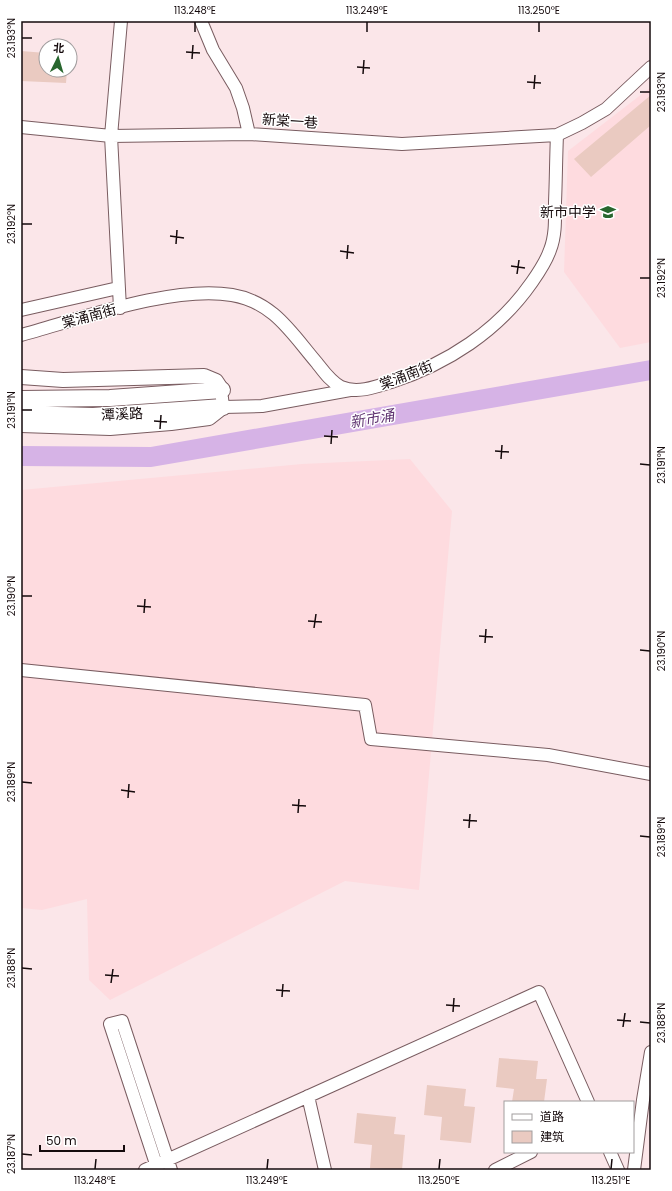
<svg xmlns="http://www.w3.org/2000/svg" width="672" height="1191" font-family="Poppins,'Noto Sans SC',sans-serif">
  <style>
    .built { fill: #fedbdf }
    .lines { fill: none; stroke-linecap: round; stroke-linejoin: round }
    .river { stroke: #d6b3e6; stroke-width: 20 }
    .building { fill: #eacac1 }
    .minor-casing { stroke: #795c60; stroke-width: 14 }
    .tertiary-casing { stroke: #795c60; stroke-width: 16 }
    .secondary-casing { stroke: #795c60; stroke-width: 18 }
    .minor { stroke: #fff; stroke-width: 12 }
    .tertiary { stroke: #fff; stroke-width: 14 }
    .secondary { stroke: #fff; stroke-width: 16 }
    .ticks { fill: none; stroke: #150a0c; stroke-width: 1.5 }
    .labels { text-anchor: middle; stroke-width: 3; stroke-linejoin: round; paint-order: stroke }
    .street-label { font-size: 14px; fill: #150a0c; stroke: #fff }
    .poi-label { font-size: 14px; fill: #150a0c; stroke: #fff; text-anchor: end }
    .water-label { font-size: 15px; font-style: italic; fill: #5e3370; stroke: #fff }
    .neatline { fill: none; stroke: #150a0c; stroke-width: 1.5 }
    .ticks-label { font-size: 10px; text-anchor: middle; fill: #150a0c }
  </style>
  <rect width="100%" height="100%" fill="#fbe6e9"/>
  <!-- built -->
  <path class="built" d="M651 87V342L620 348 564 272 568 151Z
    M410 459 452 511 419 890 345 881 110 1000 89 980 87 899 42 910 21 908V490L302 464Z"/>
  <g class="lines">
    <!-- river -->
    <path class="river" d="M21 456 151 457 651 370"/>
  </g>
  <!-- building -->
  <path class="building" d="M21 51 46 53V70H67L66 83 21 81Z
    M651 95V125L591 177 574 159Z
    M499 1058 538 1061 536 1079H547L544 1102H512L514 1089 496 1087Z
    M427 1085 466 1089 464 1106 475 1107 471 1143 440 1140 442 1117 424 1115Z
    M357 1113 396 1117 394 1134 405 1135 402 1170 370 1168 372 1145 354 1143Z"/>
  <g class="lines">
    <defs>
      <path id="minor" d="M201 21 213 50 236 88 243 108 249 134
        M21 127 111 136 249 134 402 144 557 135 582 123 606 109 651 67
        M120 308 111 136 121 21
        M21 310 118 288
        M21 335C80 319 173 285 232 295 274 302 292 334 317 363 324 372 331 382 341 387 357 394 376 387 391 382 447 364 498 331 532 282 539 272 546 262 550 250 556 235 555 218 555 202 556 180 556 157 557 135
        M222 398 223 407 262 406 350 390
        M21 670 365 705 371 739 548 755 651 774
        M308 1096 325 1170
        M610 1152 618 1170
        M145 1170 539 992 588 1102
        M158 1170 110 1024 122 1021 171 1170
        M495 1170 531 1152
        M634 1170 643 1100 651 1052"/>
      <path id="tertiary" d="M21 377 63 380 204 376 216 381 222 390
        M21 425 110 428 171 423 209 418 223 407"/>
      <path id="secondary" d="M21 399 110 398 222 390
        M21 414 93 416 223 407"/>
    </defs>
    <!-- minor casing -->
    <use href="#minor" class="minor-casing"/>
    <!-- tertiary casing -->
    <use href="#tertiary" class="tertiary-casing"/>
    <!-- secondary casing -->
    <use href="#secondary" class="secondary-casing"/>
    <!-- minor -->
    <use href="#minor" class="minor"/>
    <!-- tertiary -->
    <use href="#tertiary" class="tertiary"/>
    <!-- secondary -->
    <use href="#secondary" class="secondary"/>
  </g>
  <!-- ticks -->
  <path class="ticks" d="M195 32V22M367 32V22M539 32V22M22 38H32M186 52 200 53M192 59 193 45M357 67 370 68M363 74 364 60M527 82 541 83M534 89 535 75M640 92H650M22 224H32M170 236 184 238M176 244 177 230M340 251 354 253M347 259 348 245M511 266 525 268M517 274 519 260M640 278H650M22 410H32M154 421 167 422M160 429 161 415M324 436 338 437M331 444 332 430M495 451 509 452M501 459 502 445M640 464 650 465M22 596H32M137 606 151 607M144 613 145 599M308 621 322 622M314 628 316 614M479 636 493 637M485 643 486 629M640 650 650 651M22 782 32 783M121 790 135 792M128 798 129 784M292 805 306 806M298 813 299 799M463 820 477 821M469 828 470 814M640 836 650 837M22 968 32 969M105 975 119 976M111 983 113 969M276 990 290 991M282 997 283 984M446 1005 460 1006M453 1012 454 998M617 1020 631 1021M640 1022 650 1023M623 1027 625 1013M22 1154 32 1155M95 1169 96 1159M267 1169 268 1159M439 1169 440 1159M611 1169 612 1159"/>
  <!-- icons -->
  <defs>
    <symbol id="school-bare" viewBox="-9 -9 18 18"><path d="M0-5L7-2L0 1L-7-2ZM-4 1L0 2.5L4 1V4Q0 6-4 4Z" fill="#28662e" stroke="#fff" stroke-width="2.5" paint-order="stroke"/></symbol>
  </defs>
  <g fill-rule="evenodd">
    <use href="#school-bare" x="597" y="201" width="22" height="22"/>
  </g>
  <g class="labels">
    <!-- street labels -->
    <g class="street-label">
      <text transform="translate(290 121) rotate(4)" y="5">新棠一巷</text>
      <text transform="translate(89 316) rotate(-15)" y="5">棠涌南街</text>
      <text transform="translate(406 375) rotate(-21)" y="5">棠涌南街</text>
      <text transform="translate(122 414) rotate(-3)" y="5">潭溪路</text>
    </g>
    <!-- poi labels -->
    <g class="poi-label">
      <text x="596" y="217">新市中学</text>
    </g>
    <!-- water labels -->
    <g class="water-label">
      <text transform="translate(372 419) rotate(-10)" y="5">新市涌</text>
    </g>
  </g>
  <!-- border -->
  <rect width="672" height="1191" fill="none" stroke="#ffffff" stroke-width="44"/>
  <!-- legend -->
  <rect x="504" y="1101" width="130" height="52" fill="#ffffff" stroke="#a19d9e"/>
  <rect x="512" y="1114" width="20" height="6" fill="#ffffff" stroke="#a19d9e"/>
  <text x="540" y="1121" font-size="12" fill="#150a0c">道路</text>
  <rect x="512" y="1131" width="20" height="12" fill="#eacac1" stroke="#a19d9e"/>
  <text x="540" y="1141" font-size="12" fill="#150a0c">建筑</text>
  <!-- north arrow -->
  <g transform="translate(58 58) rotate(5)"><circle r="19" fill="#ffffff" stroke="#a19d9e"/>
  <path d="M0-3L7 15L0 10L-7 15Z" fill="#28662e"/>
  <text y="-6" font-size="11" font-weight="bold" text-anchor="middle" fill="#150a0c">北</text>
  </g>
  <!-- scale -->
  <path d="M40 1145v6h84v-6" fill="none" stroke="#150a0c" stroke-width="2"/>
  <text x="46" y="1145" font-size="12" fill="#150a0c" stroke="#ffffff" stroke-width="3" paint-order="stroke">50 m</text>
  <rect x="22" y="22" width="628" height="1147" class="neatline"/>
  <g class="ticks-label">
    <text x="195" y="14">113.248°E</text>
    <text x="367" y="14">113.249°E</text>
    <text x="539" y="14">113.250°E</text>
    <text transform="translate(11 38) rotate(-90)" y="4">23.193°N</text>
    <text transform="translate(661 92) rotate(-90)" y="4">23.193°N</text>
    <text transform="translate(11 224) rotate(-90)" y="4">23.192°N</text>
    <text transform="translate(661 278) rotate(-90)" y="4">23.192°N</text>
    <text transform="translate(11 410) rotate(-90)" y="4">23.191°N</text>
    <text transform="translate(661 465) rotate(-90)" y="4">23.191°N</text>
    <text transform="translate(11 596) rotate(-90)" y="4">23.190°N</text>
    <text transform="translate(661 651) rotate(-90)" y="4">23.190°N</text>
    <text transform="translate(11 782) rotate(-90)" y="4">23.189°N</text>
    <text transform="translate(661 837) rotate(-90)" y="4">23.189°N</text>
    <text transform="translate(11 968) rotate(-90)" y="4">23.188°N</text>
    <text transform="translate(661 1023) rotate(-90)" y="4">23.188°N</text>
    <text transform="translate(11 1154) rotate(-90)" y="4">23.187°N</text>
    <text x="95" y="1184">113.248°E</text>
    <text x="267" y="1184">113.249°E</text>
    <text x="439" y="1184">113.250°E</text>
    <text x="611" y="1184">113.251°E</text>
  </g>
</svg>
